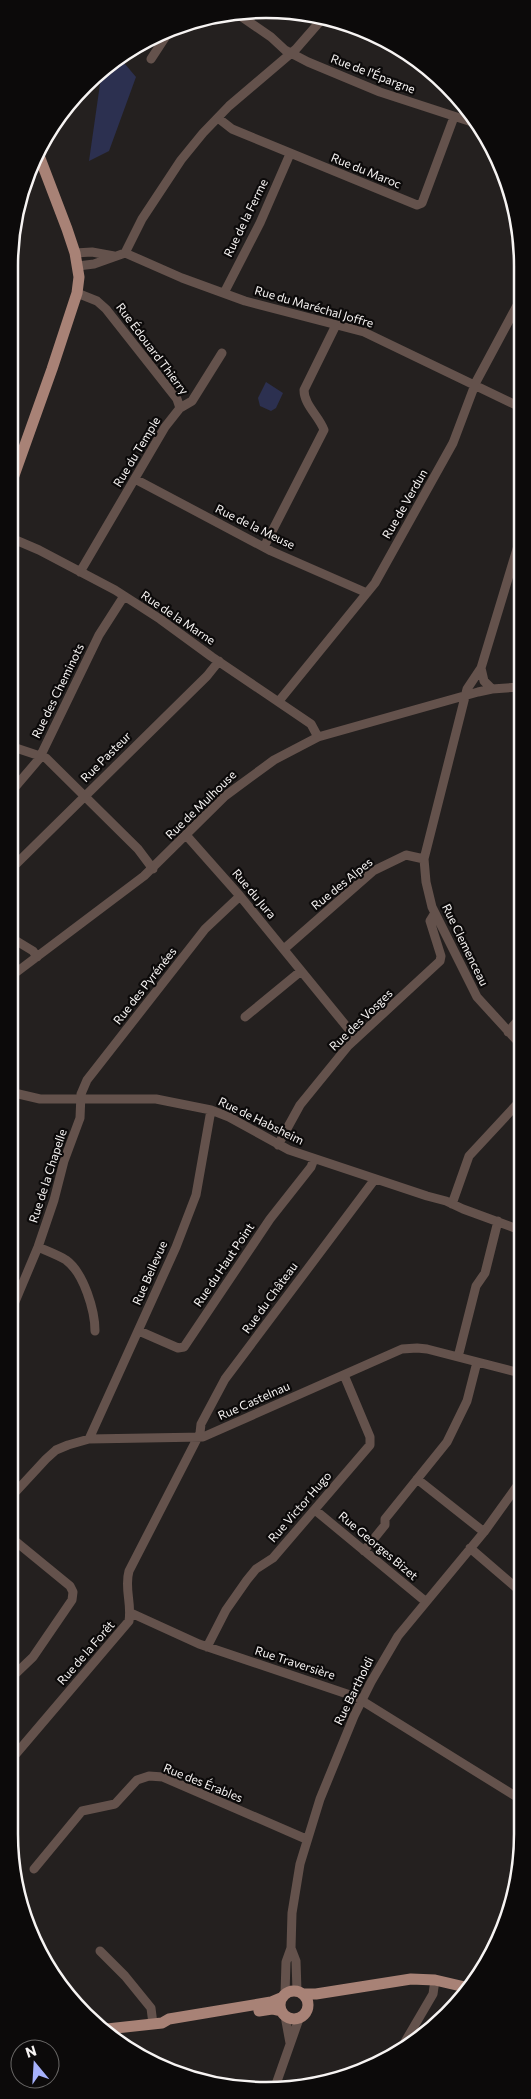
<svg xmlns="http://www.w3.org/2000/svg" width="531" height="2099" font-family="Commissioner,sans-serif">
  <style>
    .green { fill: #2c3050 }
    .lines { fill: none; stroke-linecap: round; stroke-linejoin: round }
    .minor { stroke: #64524c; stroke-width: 9 }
    .major { stroke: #a88276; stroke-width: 11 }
    .labels { text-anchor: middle; stroke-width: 4.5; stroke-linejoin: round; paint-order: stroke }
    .street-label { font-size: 12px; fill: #f7f4f3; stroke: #0c0a0a }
    .rim { fill: none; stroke: #f7f4f3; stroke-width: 2.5 }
  </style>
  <rect width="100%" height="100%" fill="#24201f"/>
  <!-- green -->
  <path class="green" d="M119 57 136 77 109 151 89 161 102 70 109 62Z
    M266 382 283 393 276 408 271 411 260 406 258 398Z"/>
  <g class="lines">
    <!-- minor -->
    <path class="minor" d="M239 15 271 37 285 50 308 62 380 92 475 123
      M151 59 168 33
      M218 118 232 129 417 205 422 203 454 117
      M75 253 92 252 114 256
      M125 253 182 278 245 301 364 332 520 407
      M78 266 94 264 125 253 142 219 181 160 203 133 229 106 296 49 323 18
      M77 293 97 301 106 309 177 399 180 408
      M224 293 260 223 290 154
      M135 479 271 551 367 593
      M11 538 39 550 115 590 160 619 212 657 311 724 318 737
      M264 547 324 430C319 416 304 405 304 390L336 325
      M80 572 165 427 180 408 192 401 222 353
      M481 668 484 681 492 689
      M279 701 375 583 453 443 476 382 520 300
      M10 746 46 758 138 849 153 869
      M10 793 39 759 99 635 124 596
      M186 835 240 896 356 1038
      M10 870 207 676 219 661
      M10 937 33 951 37 957
      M284 949 373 871 406 855 424 859
      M10 977 144 876 225 796 274 760 318 737 478 692 492 689 520 687
      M245 1017 301 971
      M508 1032 520 1018
      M520 1044 477 997 432 907 426 882 424 859 467 689 481 668 520 539
      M10 1092 40 1099H156L211 1110 229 1117 289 1150 427 1196 446 1201 463 1209 520 1230
      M278 1145 300 1105 348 1046 440 961 441 956 430 921 435 913
      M452 1204 469 1156 520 1101
      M38 1247C47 1251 58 1255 66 1260 84 1273 95 1311 95 1331
      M9 1316 38 1247 54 1200 64 1161 80 1118 81 1094 87 1080 205 929 240 896
      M139 1331 178 1348 184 1347 270 1219 311 1167 314 1159
      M458 1357 476 1286 485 1273 498 1221
      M89 1439 176 1247 196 1195 211 1110
      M417 1479 484 1532
      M9 1499 46 1459 56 1450 68 1445 89 1439 203 1437 402 1349 417 1348 427 1349 520 1373
      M315 1510 425 1601
      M470 1548 520 1591
      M364 1551 385 1525V1519L447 1442 467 1401 477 1362
      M131 1613 199 1644 356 1697 520 1799
      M207 1647 226 1610 247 1580 256 1569 273 1558 370 1445V1437L344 1375
      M9 1680 33 1657 72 1600 73 1592 70 1586 9 1536
      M9 1762 129 1621C132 1603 124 1588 129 1571L200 1433 201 1424 225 1379 375 1179
      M34 1869 82 1811 115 1804 137 1780 149 1776 163 1777 306 1839
      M291 1948 296 1961 297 1991
      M100 1951 125 1976 151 2008 153 2024
      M285 1994 286 1962 291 1948 292 1913 300 1864 320 1799 354 1716 371 1682 398 1636 484 1532 520 1482
      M285 2016 290 2043
      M402 2047 433 1994 435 1980
      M275 2087 299 2019"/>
    <!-- major -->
    <path class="major" d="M11 484 52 369 77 293 79 277 75 253 67 229 38 153
      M280 2005a14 14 0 1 1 28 0a14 14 0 1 1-28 0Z
      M303 1994H316L411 1979 435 1980 465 1987
      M259 2011 272 2009 281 2011
      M107 2029 162 2023 169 2019 271 2002 283 1997"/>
  </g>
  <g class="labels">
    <!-- street labels -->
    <g class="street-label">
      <text transform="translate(373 74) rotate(21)" y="4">Rue de l'Épargne</text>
      <text transform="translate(366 171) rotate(22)" y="4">Rue du Maroc</text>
      <text transform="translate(246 218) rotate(-64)" y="4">Rue de la Ferme</text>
      <text transform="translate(314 307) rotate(16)" y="4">Rue du Maréchal Joffre</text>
      <text transform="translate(152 349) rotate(53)" y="4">Rue Édouard Thierry</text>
      <text transform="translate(137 452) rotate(-59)" y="4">Rue du Temple</text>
      <text transform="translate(405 504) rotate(-60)" y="4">Rue de Verdun</text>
      <text transform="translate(255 527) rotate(26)" y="4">Rue de la Meuse</text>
      <text transform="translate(178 618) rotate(34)" y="4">Rue de la Marne</text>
      <text transform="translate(58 691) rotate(-64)" y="4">Rue des Cheminots</text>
      <text transform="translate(106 757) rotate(-45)" y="4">Rue Pasteur</text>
      <text transform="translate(201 805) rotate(-44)" y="4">Rue de Mulhouse</text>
      <text transform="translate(342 884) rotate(-39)" y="4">Rue des Alpes</text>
      <text transform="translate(254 894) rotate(50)" y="4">Rue du Jura</text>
      <text transform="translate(465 945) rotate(64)" y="4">Rue Clemenceau</text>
      <text transform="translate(145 986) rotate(-52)" y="4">Rue des Pyrénées</text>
      <text transform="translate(361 1020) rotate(-44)" y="4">Rue des Vosges</text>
      <text transform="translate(261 1121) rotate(26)" y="4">Rue de Habsheim</text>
      <text transform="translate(48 1176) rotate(-72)" y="4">Rue de la Chapelle</text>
      <text transform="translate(224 1265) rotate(-56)" y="4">Rue du Haut Point</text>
      <text transform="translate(150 1273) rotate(-66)" y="4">Rue Bellevue</text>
      <text transform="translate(270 1298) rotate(-54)" y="4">Rue du Château</text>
      <text transform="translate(254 1401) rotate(-24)" y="4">Rue Castelnau</text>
      <text transform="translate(300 1507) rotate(-49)" y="4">Rue Victor Hugo</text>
      <text transform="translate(378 1546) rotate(40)" y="4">Rue Georges Bizet</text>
      <text transform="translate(86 1653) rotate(-49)" y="4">Rue de la Forêt</text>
      <text transform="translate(295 1663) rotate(18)" y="4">Rue Traversière</text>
      <text transform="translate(354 1691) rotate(-64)" y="4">Rue Bartholdi</text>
      <text transform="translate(203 1783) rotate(22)" y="4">Rue des Érables</text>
    </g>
  </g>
  <!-- crop -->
  <path d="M0 0H531V2099H0ZM266 18H266A248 248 0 0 1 514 266V1834A248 248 0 0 1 266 2082H266A248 248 0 0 1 18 1834V266A248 248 0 0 1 266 18Z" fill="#0c0a0a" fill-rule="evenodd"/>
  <path class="rim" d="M266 18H266A248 248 0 0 1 514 266V1834A248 248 0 0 1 266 2082H266A248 248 0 0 1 18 1834V266A248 248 0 0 1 266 18Z"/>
  <!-- north arrow -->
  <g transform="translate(35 2064) rotate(342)"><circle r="24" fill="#0c0a0a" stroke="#6a6867"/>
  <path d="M0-4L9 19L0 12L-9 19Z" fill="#a6b1fc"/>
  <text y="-8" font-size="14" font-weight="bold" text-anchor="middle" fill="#f7f4f3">N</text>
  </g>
</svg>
